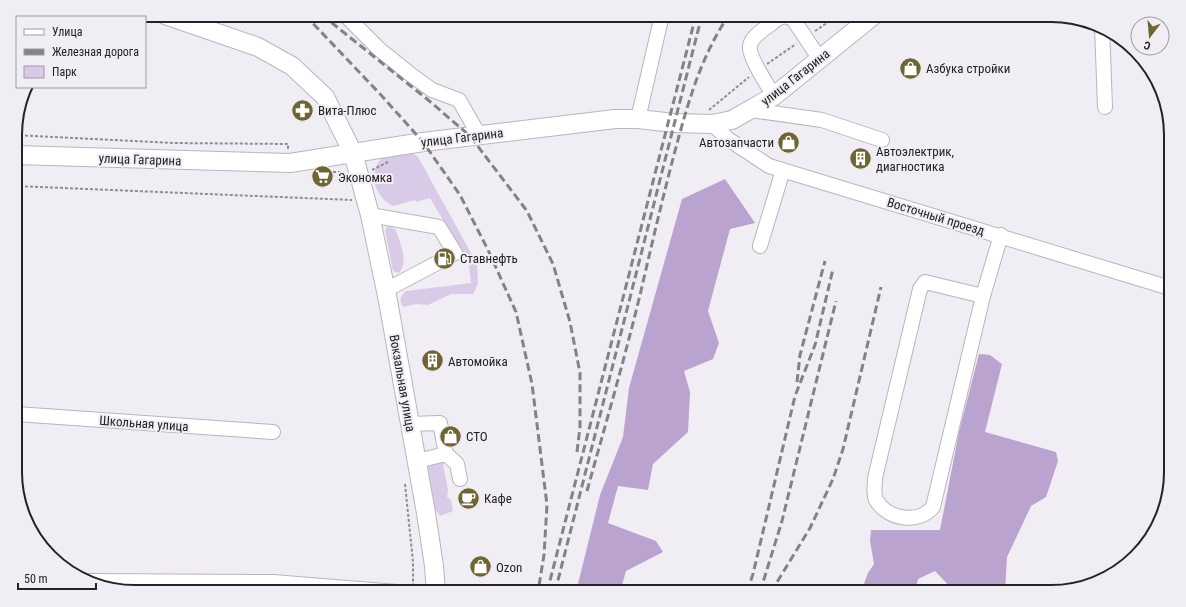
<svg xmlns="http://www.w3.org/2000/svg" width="1186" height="607" font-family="'Roboto Condensed',sans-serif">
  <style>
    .green { fill: #d9cbe7 }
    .forest { fill: #bba3d0 }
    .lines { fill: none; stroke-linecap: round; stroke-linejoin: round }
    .minor-casing { stroke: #b9b5bc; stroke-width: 16 }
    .major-casing { stroke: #b9b5bc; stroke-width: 20 }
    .path { stroke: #8f8c91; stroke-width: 2; stroke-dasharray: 3 2; stroke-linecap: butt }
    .minor { stroke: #fff; stroke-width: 14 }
    .major { stroke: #fff; stroke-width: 18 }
    .rail { stroke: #858287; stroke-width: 3; stroke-dasharray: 8 4; stroke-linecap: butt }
    .labels { text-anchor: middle; stroke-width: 4; stroke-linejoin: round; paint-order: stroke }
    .poi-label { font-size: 13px; fill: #232224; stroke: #f1edf4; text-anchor: start }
    .street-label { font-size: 13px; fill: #232224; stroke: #f1edf4 }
    .rim { fill: none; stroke: #232224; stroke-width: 2 }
  </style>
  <rect width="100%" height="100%" fill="#f1edf4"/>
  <!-- green -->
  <path class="green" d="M407 149 418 157 477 264 478 284 473 294H451L428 305 417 304 403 307C399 301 400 296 406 291L471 283 469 264 430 198 416 202 415 200 393 206C376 198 367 175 381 159 387 153 399 152 407 149Z
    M388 226 395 229C400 241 409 263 399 273L393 271 385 230Z
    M442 459 448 490 447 497 451 500 453 511 440 516 435 509 428 468 430 464Z"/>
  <!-- forest -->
  <path class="forest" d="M725 179 755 223 730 229 708 311 719 343 713 359 684 371 690 392 688 432 653 464 648 490 618 486 608 523 656 541 663 552 626 571 620 592H576L600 495 623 437 629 388 682 199Z
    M979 354 990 355 1002 364 985 432 1056 452 1058 461 1046 497 1031 506 1007 557 1005 592H955L935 571 918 579 915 592H861L868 573 874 564 870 541 871 530H940L959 432Z"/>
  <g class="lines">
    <defs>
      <path id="minor" d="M345 15 379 49 410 74 432 90 459 100 479 135
        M1102 27 1105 107
        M774 96C768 86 748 56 750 46 751 37 764 29 771 24 779 17 783 14 793 19L819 58
        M751 110 822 120 882 140
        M638 119 662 15
        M712 124 728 139 769 166 1170 288
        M370 215 439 227 455 253 449 256
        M760 246 783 170
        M386 290 437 263
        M983 296 925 282 920 289 875 478C875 485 873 493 876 500 887 519 918 525 933 507L983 296 1001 235
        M16 414 273 432
        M410 424 440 423 446 454 417 461
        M446 454 457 464 460 479
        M87 581 273 582 397 592"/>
      <path id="major" d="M165 15 258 47 292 66 325 97 353 153 370 215 388 301 426 513 434 566 436 592
        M15 155 290 163 423 142 615 119H638L674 123 712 124 732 120 774 96 874 15"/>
    </defs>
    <!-- minor casing -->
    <use href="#minor" class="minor-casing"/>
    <!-- major casing -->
    <use href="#major" class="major-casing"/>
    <!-- path -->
    <path class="path" d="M815 31 839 15
      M767 64 796 44
      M709 110 749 77
      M15 135 173 143 288 144V149
      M372 170 388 162
      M328 172H343
      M15 186 352 200
      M405 484 413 562V592"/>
    <!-- minor -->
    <use href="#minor" class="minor"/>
    <!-- major -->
    <use href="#major" class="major"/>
    <!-- rail -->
    <path class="rail" d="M305 15 381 95 423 142 460 195 488 250 516 312 532 384 547 505 544 555 538 592
      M322 15 427 99 470 136 527 211 553 264 570 322 580 373V427L577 452
      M797 382 800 355 825 261
      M587 491C605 426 624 361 640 295 650 252 660 209 671 166 685 114 698 60 729 15
      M547 592 696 15
      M555 592 702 15
      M747 592 753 574 795 396 815 345 833 269
      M760 592 782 521 836 301
      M771 592 810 528 833 479 843 449 881 287"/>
  </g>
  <!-- icons -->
  <defs>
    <symbol id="shop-disc" viewBox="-11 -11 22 22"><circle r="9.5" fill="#6e6532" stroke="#f1edf4"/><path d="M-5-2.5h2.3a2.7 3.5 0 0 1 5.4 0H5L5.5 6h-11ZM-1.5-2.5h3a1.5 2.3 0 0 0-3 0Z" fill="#fff"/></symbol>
    <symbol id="pharmacy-disc" viewBox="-11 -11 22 22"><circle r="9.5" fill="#6e6532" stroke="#f1edf4"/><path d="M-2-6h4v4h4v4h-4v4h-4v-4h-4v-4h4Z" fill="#fff"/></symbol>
    <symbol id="building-disc" viewBox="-11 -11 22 22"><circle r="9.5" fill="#6e6532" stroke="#f1edf4"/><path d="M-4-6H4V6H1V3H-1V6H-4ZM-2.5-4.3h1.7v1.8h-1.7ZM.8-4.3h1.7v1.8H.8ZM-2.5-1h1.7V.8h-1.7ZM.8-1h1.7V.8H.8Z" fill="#fff"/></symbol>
    <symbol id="supermarket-disc" viewBox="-11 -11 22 22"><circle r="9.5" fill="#6e6532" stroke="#f1edf4"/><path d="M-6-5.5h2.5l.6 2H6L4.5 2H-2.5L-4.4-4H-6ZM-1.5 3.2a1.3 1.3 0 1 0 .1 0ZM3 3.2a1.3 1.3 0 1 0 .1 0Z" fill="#fff"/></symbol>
    <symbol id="fuel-disc" viewBox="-11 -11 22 22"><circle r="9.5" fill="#6e6532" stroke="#f1edf4"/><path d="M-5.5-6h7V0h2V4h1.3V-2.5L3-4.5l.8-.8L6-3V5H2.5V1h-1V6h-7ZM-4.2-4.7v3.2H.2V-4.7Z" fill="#fff"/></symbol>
    <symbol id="cafe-disc" viewBox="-11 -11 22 22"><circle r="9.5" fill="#6e6532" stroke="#f1edf4"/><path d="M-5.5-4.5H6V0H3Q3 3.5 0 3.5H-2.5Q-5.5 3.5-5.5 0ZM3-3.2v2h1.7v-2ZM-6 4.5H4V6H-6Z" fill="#fff"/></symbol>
  </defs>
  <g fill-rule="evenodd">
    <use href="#shop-disc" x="898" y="56" width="25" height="25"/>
    <use href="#pharmacy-disc" x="290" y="98" width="25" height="25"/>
    <use href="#shop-disc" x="776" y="130" width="25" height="25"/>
    <use href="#building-disc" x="848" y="146" width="25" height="25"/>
    <use href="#supermarket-disc" x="310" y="164" width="25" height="25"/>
    <use href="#fuel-disc" x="432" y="246" width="25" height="25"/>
    <use href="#building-disc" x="420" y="348" width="25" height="25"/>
    <use href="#shop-disc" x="438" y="424" width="25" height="25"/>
    <use href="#cafe-disc" x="456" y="486" width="25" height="25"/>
    <use href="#shop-disc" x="468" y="554" width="25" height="25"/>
  </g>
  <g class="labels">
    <!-- poi labels -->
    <g class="poi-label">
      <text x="926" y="73">Азбука стройки</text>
      <text x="318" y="115">Вита-Плюс</text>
      <text x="774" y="147" text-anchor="end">Автозапчасти</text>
      <text x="876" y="156">Автоэлектрик,<tspan x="876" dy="15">диагностика</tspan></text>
      <text x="338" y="182">Экономка</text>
      <text x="460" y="263">Ставнефть</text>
      <text x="448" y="366">Автомойка</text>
      <text x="466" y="441">СТО</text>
      <text x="484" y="503">Кафе</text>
      <text x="496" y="572">Ozon</text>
    </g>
    <!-- street labels -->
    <g class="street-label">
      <text transform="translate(795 77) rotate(-38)" y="5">улица Гагарина</text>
      <text transform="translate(462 137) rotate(-7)" y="5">улица Гагарина</text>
      <text transform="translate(140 159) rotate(2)" y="5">улица Гагарина</text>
      <text transform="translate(936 216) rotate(17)" y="5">Восточный проезд</text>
      <text transform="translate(403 383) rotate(80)" y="5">Вокзальная улица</text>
      <text transform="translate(144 423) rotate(4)" y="5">Школьная улица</text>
    </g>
  </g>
  <!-- crop -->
  <path d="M0 0H1186V607H0ZM135 22H1051A113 113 0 0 1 1164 135V472A113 113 0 0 1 1051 585H135A113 113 0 0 1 22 472V135A113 113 0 0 1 135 22Z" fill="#f1edf4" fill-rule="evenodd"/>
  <path class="rim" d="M135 22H1051A113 113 0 0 1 1164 135V472A113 113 0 0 1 1051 585H135A113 113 0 0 1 22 472V135A113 113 0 0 1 135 22Z"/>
  <!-- legend -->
  <rect x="16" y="16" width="130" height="72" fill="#f1edf4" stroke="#9f9ca1"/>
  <rect x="24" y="29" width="20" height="6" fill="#ffffff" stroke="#9f9ca1"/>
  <text x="52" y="36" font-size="12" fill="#232224">Улица</text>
  <rect x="24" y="49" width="20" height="6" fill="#858287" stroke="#9f9ca1"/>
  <text x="52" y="56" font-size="12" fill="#232224">Железная дорога</text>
  <rect x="24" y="66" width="20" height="12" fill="#d9cbe7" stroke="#9f9ca1"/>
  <text x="52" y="76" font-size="12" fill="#232224">Парк</text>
  <!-- north arrow -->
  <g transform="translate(1150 36) rotate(196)"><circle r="19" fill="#f1edf4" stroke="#9f9ca1"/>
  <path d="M0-3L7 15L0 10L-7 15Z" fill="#6e6532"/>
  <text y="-6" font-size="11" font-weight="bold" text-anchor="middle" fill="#232224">С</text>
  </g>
  <!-- scale -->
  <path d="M18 583v6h78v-6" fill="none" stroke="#232224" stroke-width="2"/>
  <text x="24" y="583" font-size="12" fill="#232224" stroke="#f1edf4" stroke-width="3" paint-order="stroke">50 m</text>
</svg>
